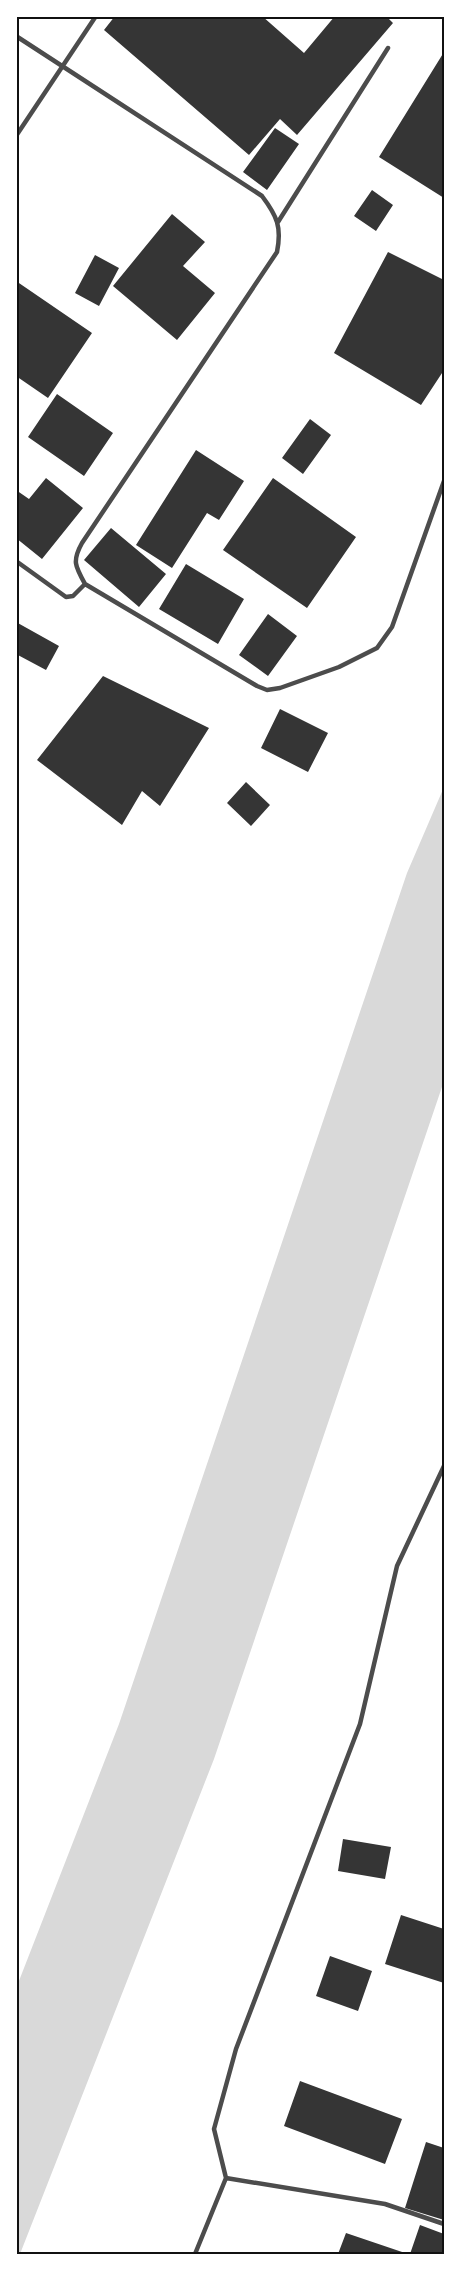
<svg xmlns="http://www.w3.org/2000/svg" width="461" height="2271" font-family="Figtree,sans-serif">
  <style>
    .water { fill: #d9d9d9 }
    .building { fill: #353535 }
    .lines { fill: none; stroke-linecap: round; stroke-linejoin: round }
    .service { stroke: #4c4c4c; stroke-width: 4.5 }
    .neatline { fill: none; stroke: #111; stroke-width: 2 }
  </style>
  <rect width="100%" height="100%" fill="#fff"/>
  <!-- water -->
  <path class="water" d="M444 787V1081L214 1759 20 2254H17V1986L119 1724 407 873Z"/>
  <!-- building -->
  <path class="building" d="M115 16H262L304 53 335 16H386L393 23 297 135 280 119 249 155 104 30Z
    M444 52V198L379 157Z
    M275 128 299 144 267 190 243 172Z
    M372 190 393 205 376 231 354 216Z
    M172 214 205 242 183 266 215 293 177 340 113 286Z
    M388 252 444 280V370L421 405 334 353Z
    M95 255 119 268 99 306 75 293Z
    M16 281 92 333 48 398 16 376Z
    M57 394 113 433 84 476 28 437Z
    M310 419 331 435 303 474 282 458Z
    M196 450 244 481 219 520 207 513 172 568 136 545Z
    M46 478 83 508 42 559 16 538V490L29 499Z
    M273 478 356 537 307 608 223 550Z
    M111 528 166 574 139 607 84 560Z
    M186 564 244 599 218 644 159 609Z
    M268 614 297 636 268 676 239 655Z
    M16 622 59 646 46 670 16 654Z
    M103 676 209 728 160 806 142 791 122 825 37 760Z
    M280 709 328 733 308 772 261 748Z
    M246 782 270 805 251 826 227 803Z
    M343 1839 391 1847 385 1879 338 1871Z
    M401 1915 444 1929V1983L385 1964Z
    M330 1956 372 1971 358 2011 316 1996Z
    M300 2081 402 2119 385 2164 284 2126Z
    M426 2142 444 2148V2220L405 2208Z
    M420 2225 444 2234V2254H410Z
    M346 2233 408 2254H338Z"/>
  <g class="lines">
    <!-- service -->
    <path class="service" d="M16 36 262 196C277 216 282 227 277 252L82 543C72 561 75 566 85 584L257 686 267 690 280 688 339 667 377 648 392 627 444 481
      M16 136 96 16
      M278 222 388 48
      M16 561 66 597 73 596 85 584
      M226 2178 385 2204 444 2224
      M195 2254 226 2178 214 2129 236 2049 360 1724 397 1566 444 1466"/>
  </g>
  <!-- border -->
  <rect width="461" height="2271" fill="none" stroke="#ffffff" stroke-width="36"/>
  <rect x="18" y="18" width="425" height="2235" class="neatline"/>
</svg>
